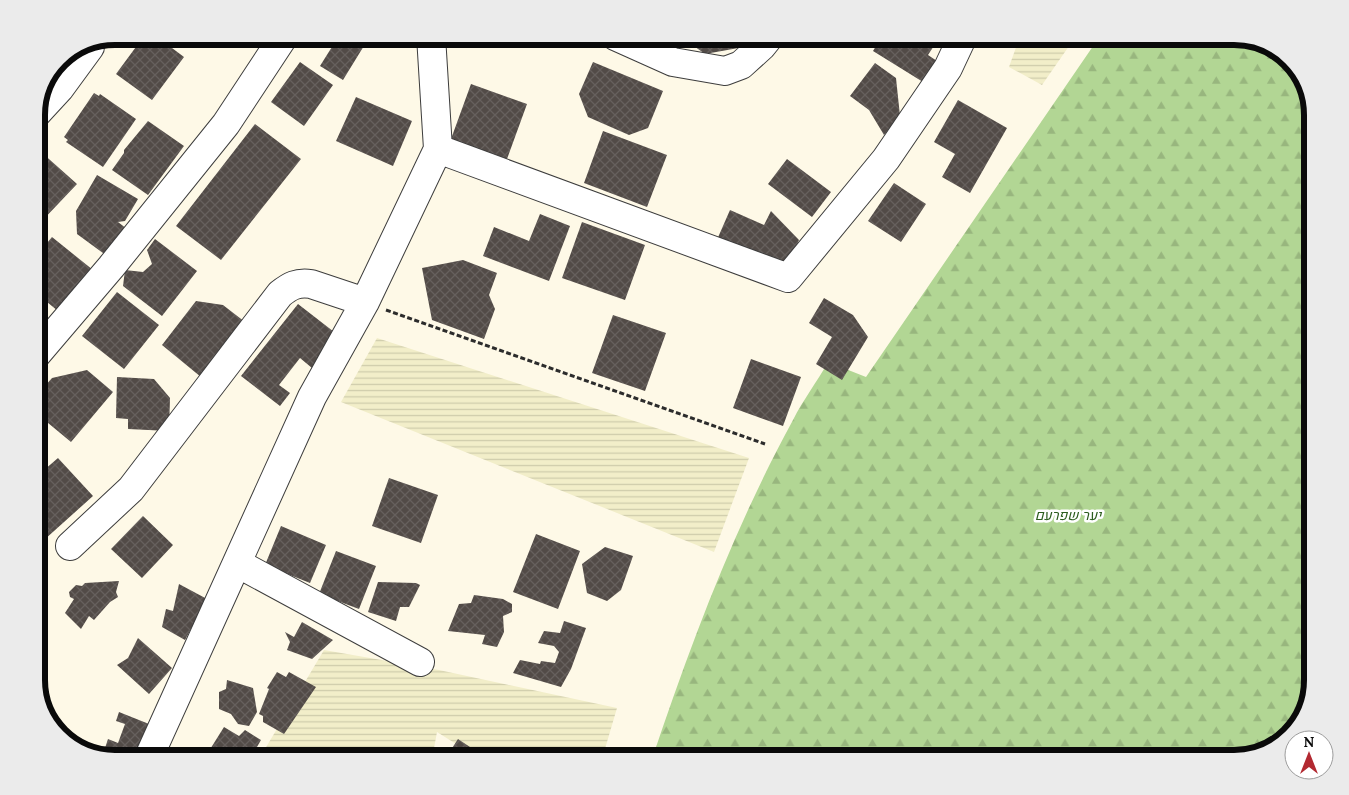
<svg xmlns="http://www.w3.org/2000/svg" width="1349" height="795" font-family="Lora,Heebo,serif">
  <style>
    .farmland { fill: url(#farmland-rules) }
    .forest { fill: url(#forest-firs) }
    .building { fill: url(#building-cross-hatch) }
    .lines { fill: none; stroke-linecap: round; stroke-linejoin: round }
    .minor-casing { stroke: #3d3d3d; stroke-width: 30 }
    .path { stroke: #2c2c2c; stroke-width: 3; stroke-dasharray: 5 2.5; stroke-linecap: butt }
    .minor { stroke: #fff; stroke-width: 28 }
    .labels { text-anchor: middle; stroke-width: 5; stroke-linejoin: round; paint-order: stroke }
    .park-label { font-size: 14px; font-style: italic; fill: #2c5d1e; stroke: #fff }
    .rim { fill: none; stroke: #0a0a0a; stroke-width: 6 }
  </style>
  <defs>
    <pattern id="farmland-rules" width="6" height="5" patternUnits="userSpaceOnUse" patternTransform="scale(1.25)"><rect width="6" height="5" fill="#f2eec9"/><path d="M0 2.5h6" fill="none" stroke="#cecbab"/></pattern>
    <pattern id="forest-firs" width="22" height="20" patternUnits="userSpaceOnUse" patternTransform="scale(1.25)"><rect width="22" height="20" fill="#b2d694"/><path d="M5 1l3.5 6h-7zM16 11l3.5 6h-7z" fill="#98b67e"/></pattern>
    <pattern id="building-cross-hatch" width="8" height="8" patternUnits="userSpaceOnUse" patternTransform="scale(1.25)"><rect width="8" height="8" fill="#524b47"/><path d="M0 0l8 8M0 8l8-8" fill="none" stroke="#66605d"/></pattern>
  </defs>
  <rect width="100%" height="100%" fill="#fef9e7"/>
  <!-- farmland -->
  <path class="farmland" d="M1020 36H1076L1042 85 1009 67Z
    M377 338 749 458 714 552 341 402Z
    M324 650 439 670 617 708 602 759H480L437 732 432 759H259Z"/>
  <!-- forest -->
  <path class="forest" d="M1100 36H1233L1273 47 1302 76 1313 111V680L1302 719 1273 748 1234 759H652C691 643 734 528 793 420 803 400 817 382 828 362L866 377Z"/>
  <!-- building -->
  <path class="building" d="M144 36H156L184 57 152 100 116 74Z
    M333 36H370L343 80 320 66 335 42Z
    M643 36H670L667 46Z
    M680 36H752L744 47 705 54Z
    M882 36H936L939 38 928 55 937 61 923 82 873 51Z
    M300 62 333 85 304 126 271 102Z
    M593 62 663 91 648 128 629 135 588 117 579 94Z
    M875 63 896 78 900 116 884 135 869 110 850 96Z
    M471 84 527 104 507 159 451 139Z
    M94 93 99 96 100 94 136 119 103 167 66 142 68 140 64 137Z
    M356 97 412 121 393 166 336 141Z
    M958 100 1007 128 970 193 942 177 955 154 934 142Z
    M148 121 184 146 148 195 112 170 124 153V150Z
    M255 124 301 159 221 260 176 226Z
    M603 131 667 155 647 207 584 183Z
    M40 151 77 184 40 223 36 220V156Z
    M787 159 831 192 812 217 768 184Z
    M97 175 138 199 125 221 118 222 127 229 107 256 77 234 76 211Z
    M894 183 926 204 901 242 868 221Z
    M730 210 764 225 771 211 799 240 785 272 716 242Z
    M540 214 570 226 549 281 483 256 494 227 529 241Z
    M582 222 645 245 625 300 562 278Z
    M52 237 93 270 58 311 36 293V256Z
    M155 239 197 271 162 316 123 286 125 270 143 272 152 264 147 250Z
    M463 260 497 273 489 295 495 309 484 339 432 320 422 268Z
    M117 292 159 325 124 369 82 336Z
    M824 298 853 315 868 337 842 380 816 364 832 337 809 323Z
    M196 301 223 305 245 322 201 377 162 345Z
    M298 304 338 335 312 368 300 358 279 385 290 393 280 406 241 376Z
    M613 315 666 333 645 391 592 373Z
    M751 359 801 377 783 426 733 408Z
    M87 370 113 392 71 442 36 413V396L52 378Z
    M117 377 154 379 170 398 169 431 128 429V419L116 418Z
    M58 458 93 496 44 540 36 531V477Z
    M389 478 438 495 421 543 372 526Z
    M143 516 173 545 142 578 111 549Z
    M281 526 326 545 310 583 265 565Z
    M536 534 580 551 558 609 513 592Z
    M605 547 633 556 621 590 607 601 587 593 582 564Z
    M336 551 376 566 359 609 319 594Z
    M119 581 116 592 118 597 110 602 94 620 89 616 81 629 65 613 74 599 70 597 69 592 76 585 82 586 85 583Z
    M378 582 416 583 420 585 409 607H400L396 621 368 612Z
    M179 584 207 599 185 640 162 627 166 609 173 611Z
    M474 595 503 599 512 604V612L503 616 504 632 497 647 482 644 485 635 448 631 459 604 471 603Z
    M564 621 586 628 571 669 561 687 513 673 520 660 540 664 541 661 555 663 559 652 554 646 538 643 544 631 560 633Z
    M302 622 333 640 312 659 287 650 290 642 285 632 294 637Z
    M138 638 172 668 149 694 117 665 128 658Z
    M277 672 286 677 289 672 316 687 284 734 263 722V716L259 714 269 689 267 688Z
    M227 680 253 688 257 712 249 726 238 724 231 714 219 709V692L226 689Z
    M119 712 149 724 135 759H117L105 748 108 739 118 743 125 724 116 721Z
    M224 727 239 736 245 730 261 740 250 759H204Z
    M458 739 473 749 467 759H445Z"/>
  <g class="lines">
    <defs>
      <path id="minor" d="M615 36 673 62 725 71 741 65 762 46 770 36
        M36 114 60 88 90 47
        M438 149 788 278 886 159 948 68 963 36
        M36 355 111 267 226 124 284 36
        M70 546 131 489 280 294C290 286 297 282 311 284L365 302
        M237 563 420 662
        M148 759 312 397 365 302 438 149 431 36"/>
    </defs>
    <!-- minor casing -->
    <use href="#minor" class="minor-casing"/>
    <!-- path -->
    <path class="path" d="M386 310 765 444"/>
    <!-- minor -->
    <use href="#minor" class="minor"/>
  </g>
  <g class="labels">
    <!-- park labels -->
    <g class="park-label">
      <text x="1068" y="520">יער שפרעם</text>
    </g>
  </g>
  <!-- crop -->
  <path d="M0 0H1349V795H0ZM115 45H1234A70 70 0 0 1 1304 115V680A70 70 0 0 1 1234 750H115A70 70 0 0 1 45 680V115A70 70 0 0 1 115 45Z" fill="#ebebeb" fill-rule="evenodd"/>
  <path class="rim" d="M115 45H1234A70 70 0 0 1 1304 115V680A70 70 0 0 1 1234 750H115A70 70 0 0 1 45 680V115A70 70 0 0 1 115 45Z"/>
  <!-- north arrow -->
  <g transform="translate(1309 755)"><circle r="24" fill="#ffffff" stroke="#9d9d9d"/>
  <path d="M0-4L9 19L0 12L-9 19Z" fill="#b22931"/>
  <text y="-8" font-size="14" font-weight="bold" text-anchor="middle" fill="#0a0a0a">N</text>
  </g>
</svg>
